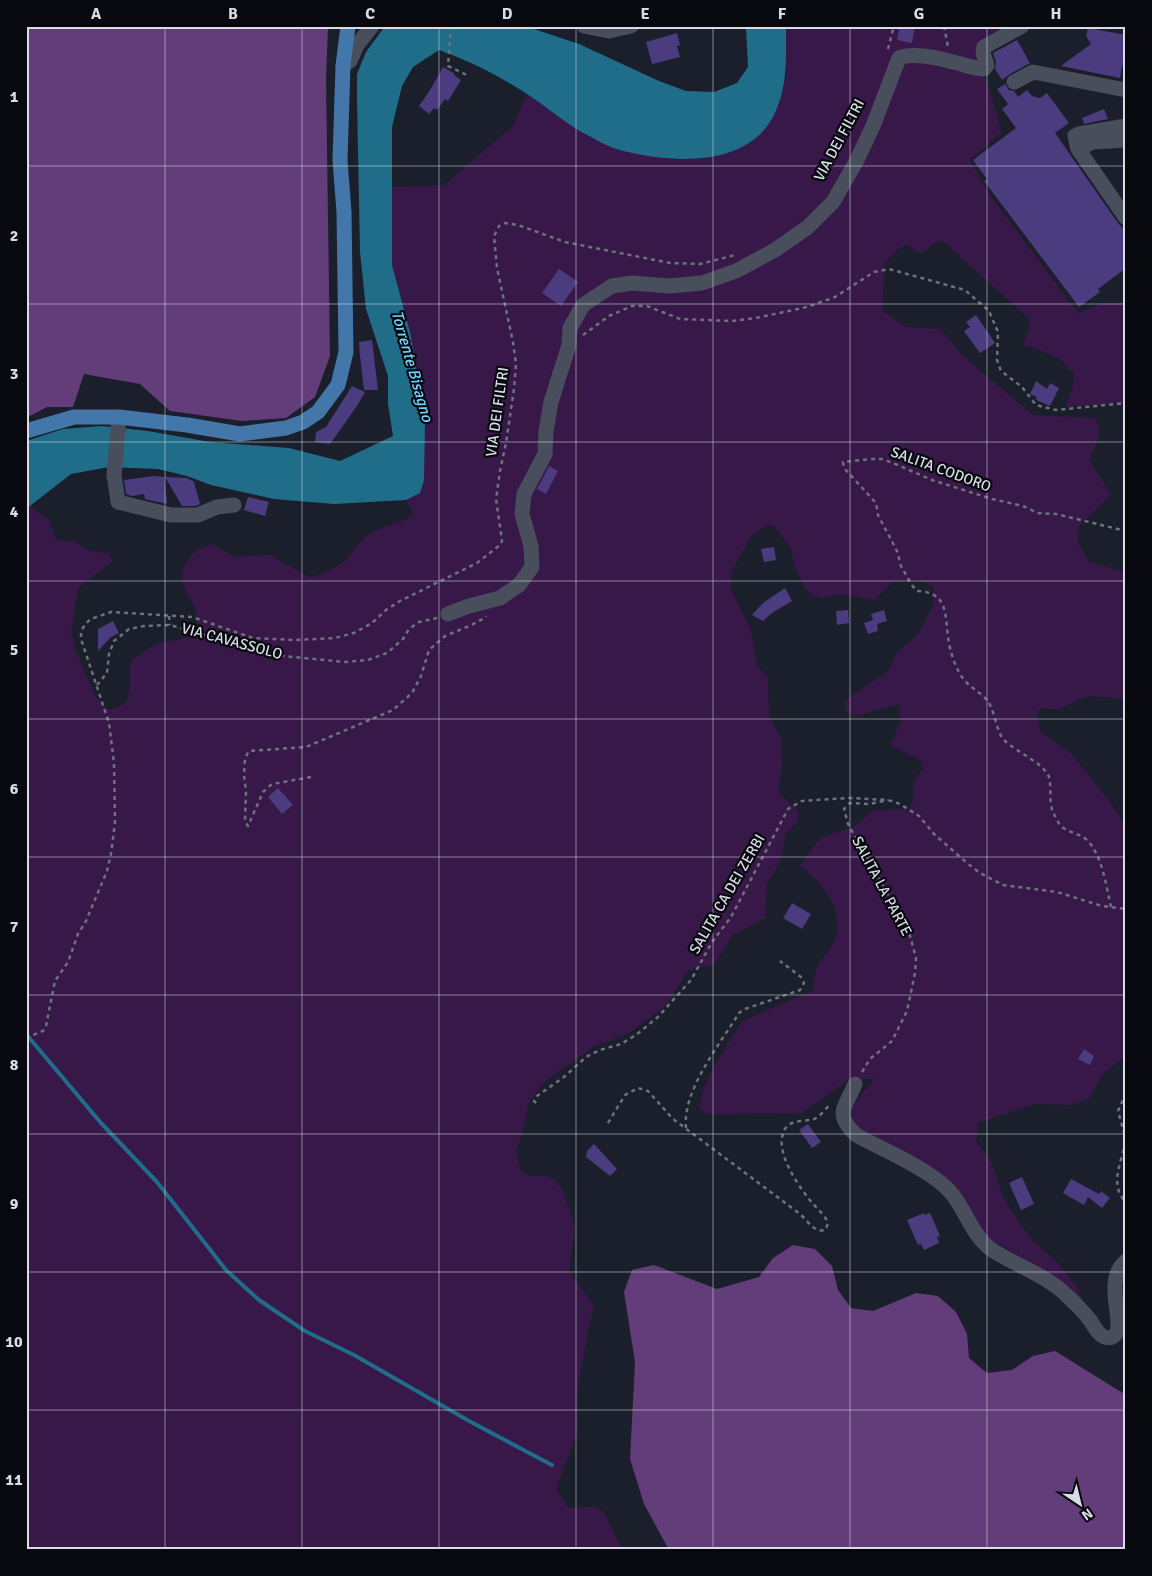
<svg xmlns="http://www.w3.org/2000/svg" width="1152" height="1576" font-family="Signika,sans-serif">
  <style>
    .green { fill: #381849 }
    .forest { fill: #633c7a }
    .water { fill: #1f6d89 }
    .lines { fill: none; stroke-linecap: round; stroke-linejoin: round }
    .stream { stroke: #1f6d89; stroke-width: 4 }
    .building { fill: #4a3c7e }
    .path { stroke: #6e727d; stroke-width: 2.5; stroke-dasharray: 4 4; stroke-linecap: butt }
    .minor { stroke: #494e5c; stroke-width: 15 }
    .major { stroke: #4477a9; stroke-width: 15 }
    .grid { fill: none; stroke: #d9dce4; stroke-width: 1; stroke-opacity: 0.55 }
    .labels { text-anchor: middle; stroke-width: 4.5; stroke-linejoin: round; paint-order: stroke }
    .street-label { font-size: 15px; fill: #d9dce4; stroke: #07090e }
    .water-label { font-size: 16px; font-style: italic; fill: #71d4fe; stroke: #07090e }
    .neatline { fill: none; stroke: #d9dce4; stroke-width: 2 }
    .grid-label { font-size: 16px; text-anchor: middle; font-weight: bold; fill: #d9dce4 }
  </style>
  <rect width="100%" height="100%" fill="#1a1f2b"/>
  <!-- green -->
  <path class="green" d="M786 26H1015L987 42 979 64C990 87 996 109 1001 133L970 160 987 191 1078 313 1103 303H1126V403L1065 407 1073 387 1074 374 1059 358 1023 344 1030 326 1027 317 943 241H939L921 253 906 245 898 249 884 263C886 279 881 295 883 311L905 327 941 329 963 356 1033 415 1096 418 1100 435 1089 459 1111 495 1079 526 1078 543 1089 561 1126 573V699L1089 696 1058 709 1041 708 1036 715 1041 732 1071 753 1110 802 1126 827V1055L1102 1075 1089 1099 1070 1105 1034 1104 978 1123 976 1141 992 1163 1003 1196 1012 1212 1033 1241 1056 1261 1076 1286 1085 1304 1024 1260 993 1241 987 1236 965 1204 856 1128 847 1113 874 1079H850L802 1113 714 1114 705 1113 699 1107 703 1090 714 1066 742 1021 814 990C815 983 814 973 817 967 821 958 830 951 834 941 847 913 822 882 800 866L820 838 854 827 874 810 909 809 913 800V782L923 768 920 760 890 745 901 720 899 704 855 716 846 711 844 701 889 670 896 653 918 634 934 603 933 586 918 580 892 582 874 600 840 594 822 598 814 596 806 589 794 566 791 548 773 525 765 526 751 536 731 573V590L751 630 757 665 768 678 769 715 781 739 782 767 779 785 780 794 799 812 798 821 786 833 781 860 767 884 765 918 734 934 714 965 689 970 665 1006 628 1034 595 1046 544 1082 528 1104 526 1119 516 1153 521 1171 528 1176H546L554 1179 560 1186 564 1194 575 1227 569 1271 594 1306 588 1331 578 1387V1431L556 1489 568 1508 595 1507 604 1512 622 1550H26V509L30 505 49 521 56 540 74 541 89 551 108 553 113 561 78 588 71 632 75 649 95 696 108 709C135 708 129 684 130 663 137 655 149 647 159 643 171 639 190 643 196 627 204 602 170 588 187 561 189 558 191 554 194 552 199 548 206 546 212 544L235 557 271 555 309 577 319 575 336 567 345 561 365 537 372 532 407 519 413 513 406 500 420 493 425 421 410 332 392 265V187L444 185 513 126 527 94 591 138 786 78Z"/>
  <!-- forest -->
  <path class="forest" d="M26 26H328L326 78 330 356 315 397 286 418 242 421 170 411 140 384 84 374 73 407H47L26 418Z
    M793 1245 815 1249 832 1266 838 1290 851 1308 873 1311 916 1293 938 1296 956 1312 967 1334 969 1358 987 1373 1012 1370 1033 1356 1055 1351 1126 1395V1550H669L644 1504 630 1459 635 1362 624 1292 632 1270 654 1265 717 1289 759 1277 773 1258Z"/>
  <!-- water -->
  <path class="water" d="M385 26H525L579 44 659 81 686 91 714 92 737 83 748 67 746 26H786C786 57 788 87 774 115 748 167 676 163 628 152 616 150 603 144 593 138 569 127 549 108 527 94 499 76 470 61 439 50L413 67 402 86 392 127V265L410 332 425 421 424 480 420 493 406 500 334 504 274 499 211 485 187 476 158 469 109 467 71 474 26 509V441L63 429 102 426 148 431 210 442 289 448 340 461 393 436 388 404V376L366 309 360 252 357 100V74L366 52Z"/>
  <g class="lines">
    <!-- stream -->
    <path class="stream" d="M26 1034 101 1123 157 1182 226 1270 259 1300 305 1331 354 1355 469 1421 552 1465"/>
  </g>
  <!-- building -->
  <path class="building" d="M900 26H915L912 43 897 40Z
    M1088 28 1126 35V47L1120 78 1061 66 1091 44 1086 36Z
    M677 33 680 45 677 46 680 57 652 64 646 42Z
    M1017 40 1030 63 1010 74 1002 80 995 69 996 62 993 53Z
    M443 67 455 74 454 75 461 80 448 101 445 99 437 110 434 108 429 114 419 106 430 90Z
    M1005 84 1009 90 1014 91 1018 97 1027 90 1032 96 1040 98 1047 93 1069 123 1055 133 1118 223 1126 232V268L1098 289 1100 292 1079 307 984 181 987 179 973 160 1016 128 1002 109 1008 104 997 89Z
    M1104 109 1108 119 1084 124 1082 118Z
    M559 269 578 282 561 306 542 293Z
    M976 315 995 343 980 353 964 331 970 327 966 322Z
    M372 340 378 390H364L360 356 359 342Z
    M1036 381 1047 389 1050 383 1059 388 1050 406 1036 400 1037 397 1030 394Z
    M352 386 365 392 357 406 330 444 315 442 316 432 326 427Z
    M549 466 558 471 546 494 537 489Z
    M154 476 164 477 167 504 145 499 144 494 132 496 126 494 124 480Z
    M165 477 187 478 194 482 200 504 196 506H182Z
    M248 497 269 502 265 516 244 510Z
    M774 547 776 560 764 562 761 549Z
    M785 588 792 601 772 613 763 621 752 615 763 603Z
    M848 610 849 623 837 625 836 611Z
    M884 610 887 621 877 624 878 631 868 634 864 623 873 620 871 614Z
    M113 621 119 633 111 637 98 651V629Z
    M278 788 293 805 282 814 268 797Z
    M792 903 811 914 802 929 783 918Z
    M1084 1049 1094 1056 1090 1065 1078 1059Z
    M808 1124 821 1142 812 1148 799 1130Z
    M594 1144 617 1169 610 1176 586 1157 587 1151Z
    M1022 1177 1034 1204 1021 1210 1009 1183Z
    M1071 1179 1099 1194 1101 1191 1110 1198 1102 1208 1088 1197 1084 1205 1063 1193Z
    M924 1213 925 1215 930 1213 940 1236 937 1237 939 1243 924 1250 921 1244 918 1245 907 1220Z"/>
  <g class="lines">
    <!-- path -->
    <path class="path" d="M451 26 448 66 469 76
      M944 26 948 47
      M888 49 894 26
      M26 120V124
      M583 335 609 316 632 306H647L680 319 732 321 756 318 807 307 835 297 874 272 889 269 965 290 989 311 998 332 997 360 1001 371 1022 387 1036 405 1056 410 1126 403
      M169 616 170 625
      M97 685 107 673 109 654 114 641 129 629 144 626 170 625 273 655 345 662 368 660 387 653 403 639 409 629 419 622 437 618
      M311 777 272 784 263 792 248 826 245 821 246 791 244 775 245 758 249 751 306 747 393 710 412 693 421 676 429 650 445 636 467 627 485 618 486 616
      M1111 907C1106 886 1103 859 1089 842 1082 834 1070 833 1062 827 1059 825 1056 818 1054 814 1048 803 1052 789 1049 777 1044 763 1015 751 1005 741 997 734 995 713 989 703 983 694 974 690 967 683 956 672 950 652 948 637 945 614 948 592 917 591L911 584 901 566 897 551 878 515 876 503 844 468 843 462 872 459H882L893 463 932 480 992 499 1023 506 1038 513 1056 514 1126 531
      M26 1038 43 1031 46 1026 55 981 68 962 78 934 86 921 107 871 111 854 115 822 114 763 109 723 81 639V632L85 624 91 619 111 612 192 617 253 638 295 640 335 638 354 633 372 623 386 610 400 601 477 563 500 545 502 541 496 499 500 471 506 443 514 389 516 364 513 342 497 268 494 236 499 226 505 223 518 225 565 242 670 263 700 264 735 255
      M1126 1069V1078
      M862 1072 870 1059 892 1041 907 1011 915 973 916 958 909 932 848 824 844 809 850 803 870 804 888 800
      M1126 1093 1118 1111 1126 1140
      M536 1103 534 1101 537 1096 564 1077 586 1057 600 1050 621 1044 636 1035 658 1017 691 980 712 942 731 917 788 809 802 801 850 798 888 800 900 804 919 816 934 834 967 863 980 873 1003 885 1057 892 1102 906 1126 909
      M608 1123 625 1095 638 1088 648 1091 673 1119 800 1214C808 1221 814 1233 825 1230 827 1227 829 1223 826 1219 822 1212 814 1206 809 1199 796 1182 773 1149 785 1129 791 1119 804 1122 814 1119 820 1117 826 1108 831 1104
      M686 1128C682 1091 720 1044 739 1013L745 1009 800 990 804 983 801 977 780 961
      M1126 1142C1121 1162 1109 1186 1126 1202"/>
    <!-- minor -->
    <path class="minor" d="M584 26 609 31 631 26
      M343 66 350 61 357 45 372 26
      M1014 82 1033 72 1126 90
      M1126 126 1079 134 1075 136 1078 149 1093 142 1126 140
      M1078 149 1126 218
      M119 417 114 475 118 502 171 515H198L217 507 234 505
      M448 614 469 606 500 598 519 585 532 567 531 546 522 514 524 494 545 454 546 431 551 402 569 345 570 328 583 305 612 286 632 283 669 286 702 283 736 271 775 250 808 227 833 202 857 160 873 126 899 58C911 52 940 58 953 62 963 64 974 69 984 69L987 65 983 53 984 47 1022 26
      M855 1084C846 1107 833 1113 856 1135 883 1150 934 1171 952 1194 966 1211 973 1237 992 1250 1015 1265 1043 1274 1063 1292 1073 1301 1082 1310 1090 1320 1093 1324 1096 1331 1101 1335 1104 1337 1108 1339 1112 1337 1130 1330 1100 1282 1126 1261"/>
    <!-- major -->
    <path class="major" d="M26 431 74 417H119L187 425 240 434 286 428 303 422 318 412 338 385 346 352 344 212 340 160 343 66 348 26"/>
  </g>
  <!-- grid -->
  <path class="grid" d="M165 26V1550M302 26V1550M439 26V1550M576 26V1550M713 26V1550M850 26V1550M987 26V1550M26 166H1126M26 304H1126M26 442H1126M26 581H1126M26 719H1126M26 857H1126M26 995H1126M26 1134H1126M26 1272H1126M26 1410H1126"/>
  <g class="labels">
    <!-- street labels -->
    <g class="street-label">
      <text transform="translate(839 140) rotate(-62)" y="5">VIA DEI FILTRI</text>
      <text transform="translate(497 412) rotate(-82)" y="5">VIA DEI FILTRI</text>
      <text transform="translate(941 469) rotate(20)" y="5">SALITA CODORO</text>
      <text transform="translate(232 641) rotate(15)" y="5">VIA CAVASSOLO</text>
      <text transform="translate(882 886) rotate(62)" y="5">SALITA LA PARTE</text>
      <text transform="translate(727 894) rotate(-60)" y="5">SALITA CA DEI ZERBI</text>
    </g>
    <!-- water labels -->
    <g class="water-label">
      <text transform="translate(413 366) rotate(74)" y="6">Torrente Bisagno</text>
    </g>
  </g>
  <!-- border -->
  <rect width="1152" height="1576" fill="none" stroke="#07090e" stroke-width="55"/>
  <!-- north arrow -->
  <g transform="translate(1080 1504) rotate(145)" stroke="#07090e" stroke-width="4" paint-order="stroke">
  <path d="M0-4L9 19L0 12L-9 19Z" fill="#d9dce4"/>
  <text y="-8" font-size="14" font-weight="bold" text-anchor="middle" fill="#d9dce4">N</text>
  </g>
  <rect x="28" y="28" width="1096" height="1520" class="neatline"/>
  <g class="grid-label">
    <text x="96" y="19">A</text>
    <text x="233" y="19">B</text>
    <text x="370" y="19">C</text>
    <text x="507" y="19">D</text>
    <text x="645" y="19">E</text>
    <text x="782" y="19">F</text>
    <text x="919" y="19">G</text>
    <text x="1056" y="19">H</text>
    <text x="14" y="102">1</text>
    <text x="14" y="241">2</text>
    <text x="14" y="379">3</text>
    <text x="14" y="517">4</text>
    <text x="14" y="655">5</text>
    <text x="14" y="794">6</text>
    <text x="14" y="932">7</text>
    <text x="14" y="1070">8</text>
    <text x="14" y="1209">9</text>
    <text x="14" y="1347">10</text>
    <text x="14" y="1485">11</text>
  </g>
</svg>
